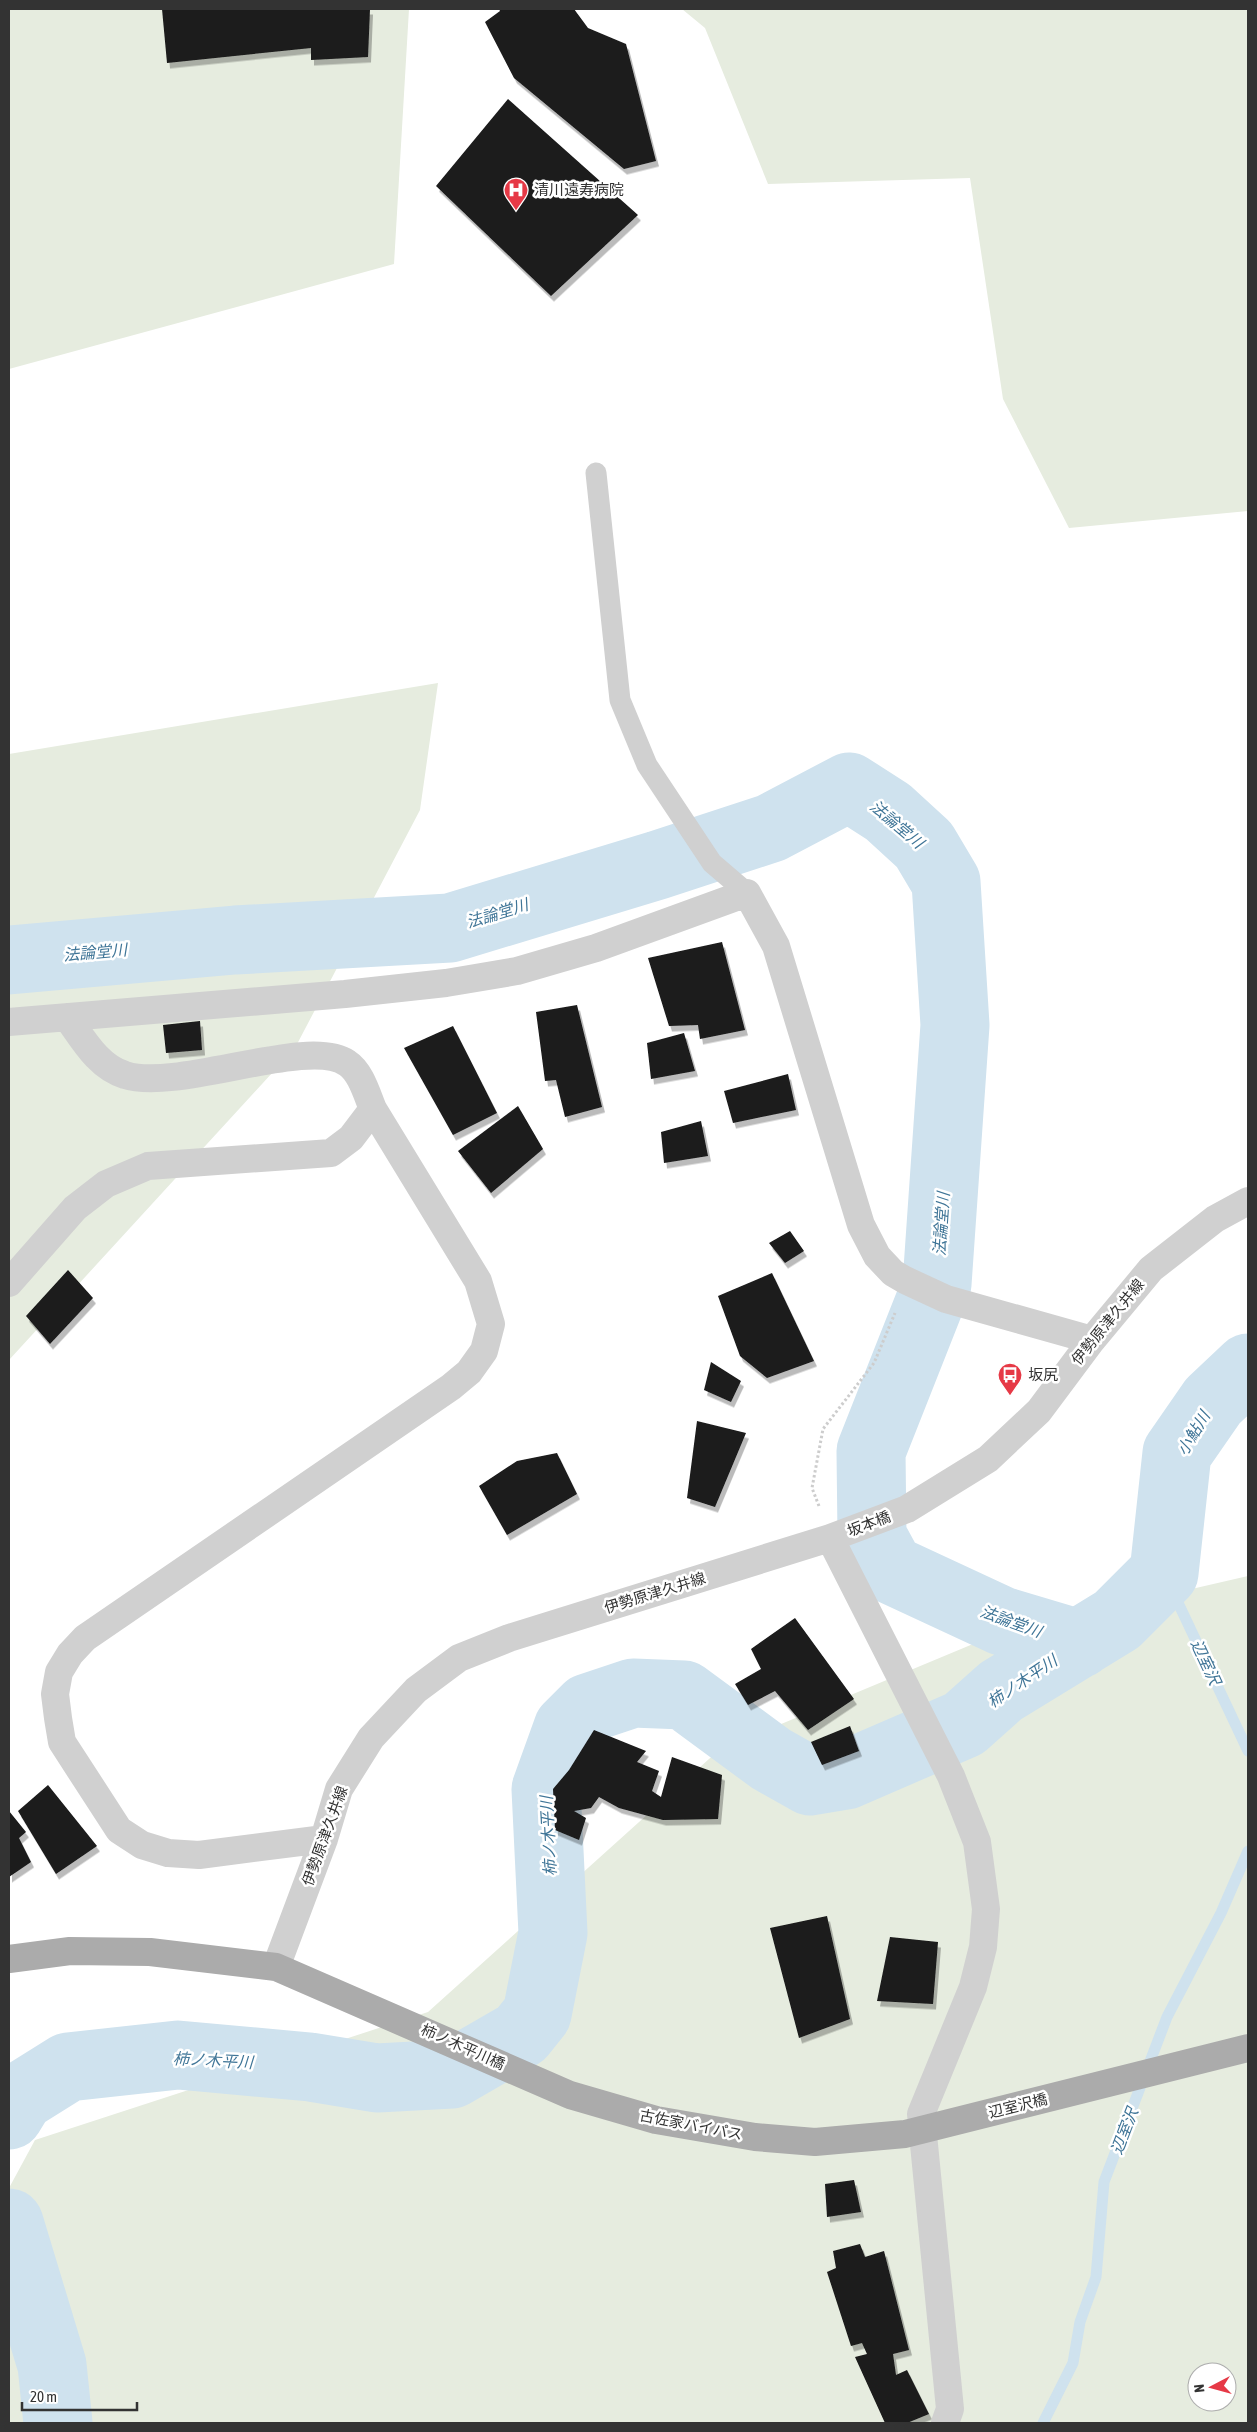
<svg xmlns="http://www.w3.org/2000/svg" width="1257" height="2432" font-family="'Asap Condensed','Noto Sans JP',sans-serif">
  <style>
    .green { fill: #e6ecdf; fill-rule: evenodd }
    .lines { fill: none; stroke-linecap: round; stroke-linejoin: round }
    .stream { stroke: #cfe2ee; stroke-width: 11 }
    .river { stroke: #cfe2ee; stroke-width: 69 }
    .building { fill: #1a1a1a; filter: url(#shadow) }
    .path { stroke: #cdcdcd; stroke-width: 3; stroke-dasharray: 2.5 2.5; stroke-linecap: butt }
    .lane { stroke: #d0d0d0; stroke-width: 21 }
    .street { stroke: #d0d0d0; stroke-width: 28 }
    .primary { stroke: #ababab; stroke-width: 28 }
    .labels { text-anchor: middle; stroke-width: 5; stroke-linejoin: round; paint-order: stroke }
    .poi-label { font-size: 15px; fill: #333; stroke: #fff; text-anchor: start }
    .street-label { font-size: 15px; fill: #333; stroke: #fff }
    .water-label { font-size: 16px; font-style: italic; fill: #3f7597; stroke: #fff }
  </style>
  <defs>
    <filter id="shadow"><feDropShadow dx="3" dy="5.5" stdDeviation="0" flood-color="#0004"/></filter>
  </defs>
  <rect width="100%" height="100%" fill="#fff"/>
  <!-- green -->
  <path class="green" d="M9 9H409L394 264 9 369Z
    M682 9H1248V511L1069 528 1003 399 970 178 768 184 705 28Z
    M438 683 420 810 295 1048 9 1360V754Z
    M1248 1576V2423H9V2188L35 2140 428 2012 719 1750 997 1634ZM1197 2372H1227V2402H1197Z"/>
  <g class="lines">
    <!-- stream -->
    <path class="stream" d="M1164 1573 1248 1751
      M1043 2423 1073 2363 1080 2322 1096 2277 1104 2182 1167 2017 1221 1913 1248 1851"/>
    <!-- river -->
    <path class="river" d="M9 960 235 940 450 928 658 865 771 828 849 787 888 812 924 845 946 882 955 1025 937 1284 871 1451 872 1536 890 1569 1002 1621 1079 1644
      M9 2115 20 2097 68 2067 178 2055 310 2067 377 2078 452 2074 521 2034 537 2014 553 1933 546 1789 568 1728 588 1708 633 1693 684 1695 771 1759 810 1781 846 1775 964 1724 1001 1691 1117 1620 1164 1573 1177 1453 1213 1401 1248 1368
      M9 2223 52 2365 58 2423"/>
  </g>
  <!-- building -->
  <path class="building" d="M162 9H370L368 57 311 60V48L167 63Z
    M499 9H574L588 28 626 44 656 161 624 169 514 78 485 22 500 11Z
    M508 99 638 215 551 296 436 186Z
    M722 942 745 1030 700 1039 698 1025 669 1026 648 958Z
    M577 1005 602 1107 565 1117 556 1080 545 1081 536 1012Z
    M200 1021 202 1050 166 1053 163 1025Z
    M453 1026 497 1113 453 1135 404 1048Z
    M684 1033 695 1071 651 1079 647 1043Z
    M788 1074 796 1110 733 1123 724 1091Z
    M518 1106 543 1149 491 1193 458 1151Z
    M701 1121 708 1156 664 1163 661 1132Z
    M790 1231 804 1251 785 1263 769 1243Z
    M68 1270 93 1298 50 1344 26 1316Z
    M772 1273 814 1361 767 1378 740 1356 718 1296Z
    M711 1362 741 1381 731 1402 704 1390Z
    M697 1421 746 1433 715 1507 687 1498Z
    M557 1453 577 1494 507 1535 479 1486 517 1461Z
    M795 1618 854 1699 808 1730 775 1691 748 1705 735 1684 761 1669 751 1649Z
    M850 1726 859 1751 822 1765 811 1742Z
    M594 1730 646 1751 637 1762 659 1771 652 1791 661 1797 672 1757 722 1775 718 1819 663 1820 619 1808 599 1797 591 1808 574 1811 586 1818 579 1840 555 1830 553 1789 569 1770Z
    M48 1785 97 1846 56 1874 18 1811Z
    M9 1811 26 1832 19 1838 31 1862 9 1877Z
    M827 1916 850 2019 799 2038 770 1928Z
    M890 1937 938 1942 933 2004 877 2001Z
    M854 2180 861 2212 827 2217 825 2184Z
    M860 2244 865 2257 884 2251 909 2350 893 2354 896 2375 907 2370 929 2414 907 2423H885L855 2357 867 2354 862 2343 851 2346 827 2272 836 2268 833 2251Z"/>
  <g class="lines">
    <!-- path -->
    <path class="path" d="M819 1506 812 1488 823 1429 874 1363 895 1313"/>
    <!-- lane -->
    <path class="lane" d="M596 473 620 700 647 765 712 863 747 893"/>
    <!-- street -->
    <path class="street" d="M9 1022 345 994 446 983 517 971 596 948 747 893 776 946 861 1225 877 1256 893 1273 905 1280 946 1299 1092 1340
      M9 1283 75 1208 106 1184 148 1166 331 1153 351 1138 373 1109C367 1095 361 1072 347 1063 309 1036 178 1092 125 1075 98 1067 83 1039 67 1017
      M830 1538 951 1776 977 1842 986 1909 983 1947 973 1987 921 2114 950 2409 945 2423
      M324 1839 199 1855 168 1853 142 1845 119 1830 62 1742 58 1718 55 1694 59 1672 70 1654 85 1638 451 1387 469 1372 484 1351 491 1324 478 1281 373 1109
      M276 1967 324 1839 339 1789 371 1738 416 1690 459 1658 509 1638 830 1538 907 1509 988 1459 1039 1411 1092 1340 1151 1269 1215 1219 1248 1201"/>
    <!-- primary -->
    <path class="primary" d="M9 1959 70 1951 150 1952 276 1967 570 2095 656 2120 755 2137 815 2142 905 2134 1248 2048"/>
  </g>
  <!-- icons -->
  <defs>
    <symbol id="hospital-pin" viewBox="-11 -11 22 30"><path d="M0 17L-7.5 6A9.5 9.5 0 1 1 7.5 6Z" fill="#e63946" stroke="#fff"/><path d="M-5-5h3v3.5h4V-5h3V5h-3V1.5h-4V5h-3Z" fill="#fff"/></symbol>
    <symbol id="bus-pin" viewBox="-11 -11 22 30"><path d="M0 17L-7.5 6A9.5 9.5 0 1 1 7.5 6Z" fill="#e63946" stroke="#fff"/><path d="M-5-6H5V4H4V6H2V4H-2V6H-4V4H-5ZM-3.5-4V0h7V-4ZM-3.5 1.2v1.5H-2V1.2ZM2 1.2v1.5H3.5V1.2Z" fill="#fff"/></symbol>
  </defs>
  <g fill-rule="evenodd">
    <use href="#hospital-pin" x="502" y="176" width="28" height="38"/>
    <use href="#bus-pin" x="996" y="1361" width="28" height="38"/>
  </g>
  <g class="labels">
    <!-- poi labels -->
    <g class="poi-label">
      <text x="534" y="195">清川遠寿病院</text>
      <text x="1028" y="1380">坂尻</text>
    </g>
    <!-- street labels -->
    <g class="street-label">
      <text transform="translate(1108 1322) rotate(-51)" y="5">伊勢原津久井線</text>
      <text transform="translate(869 1524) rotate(-21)" y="5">坂本橋</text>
      <text transform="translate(655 1593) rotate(-17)" y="5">伊勢原津久井線</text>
      <text transform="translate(325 1836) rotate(-70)" y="5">伊勢原津久井線</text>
      <text transform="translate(463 2047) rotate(24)" y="5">柿ノ木平川橋</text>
      <text transform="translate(1018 2106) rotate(-14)" y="5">辺室沢橋</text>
      <text transform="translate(691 2125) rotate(11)" y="5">古佐家バイパス</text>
    </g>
    <!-- water labels -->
    <g class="water-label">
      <text transform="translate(897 824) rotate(40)" y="6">法論堂川</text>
      <text transform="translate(497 913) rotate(-17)" y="6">法論堂川</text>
      <text transform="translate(95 952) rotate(-5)" y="6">法論堂川</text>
      <text transform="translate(941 1224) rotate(-86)" y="6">法論堂川</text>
      <text transform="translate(1193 1433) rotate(-59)" y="6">小鮎川</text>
      <text transform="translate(1011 1621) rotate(20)" y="6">法論堂川</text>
      <text transform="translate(1206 1662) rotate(65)" y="6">辺室沢</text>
      <text transform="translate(1022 1681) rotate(-34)" y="6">柿ノ木平川</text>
      <text transform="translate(548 1836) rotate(-93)" y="6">柿ノ木平川</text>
      <text transform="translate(213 2060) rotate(3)" y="6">柿ノ木平川</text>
      <text transform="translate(1124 2131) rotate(-69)" y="6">辺室沢</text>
    </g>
  </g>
  <!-- border -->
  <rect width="1257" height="2432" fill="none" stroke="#333333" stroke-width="20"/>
  <!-- north arrow -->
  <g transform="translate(1212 2387) rotate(264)"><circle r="24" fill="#ffffff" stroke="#adadad"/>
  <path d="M0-4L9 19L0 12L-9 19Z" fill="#e63946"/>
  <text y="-8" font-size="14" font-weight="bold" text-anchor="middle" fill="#333333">N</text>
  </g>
  <!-- scale -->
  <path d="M22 2402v8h115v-8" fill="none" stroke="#333333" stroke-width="2.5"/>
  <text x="30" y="2402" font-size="15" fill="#333333" stroke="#ffffff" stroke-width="4" paint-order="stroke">20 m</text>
</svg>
